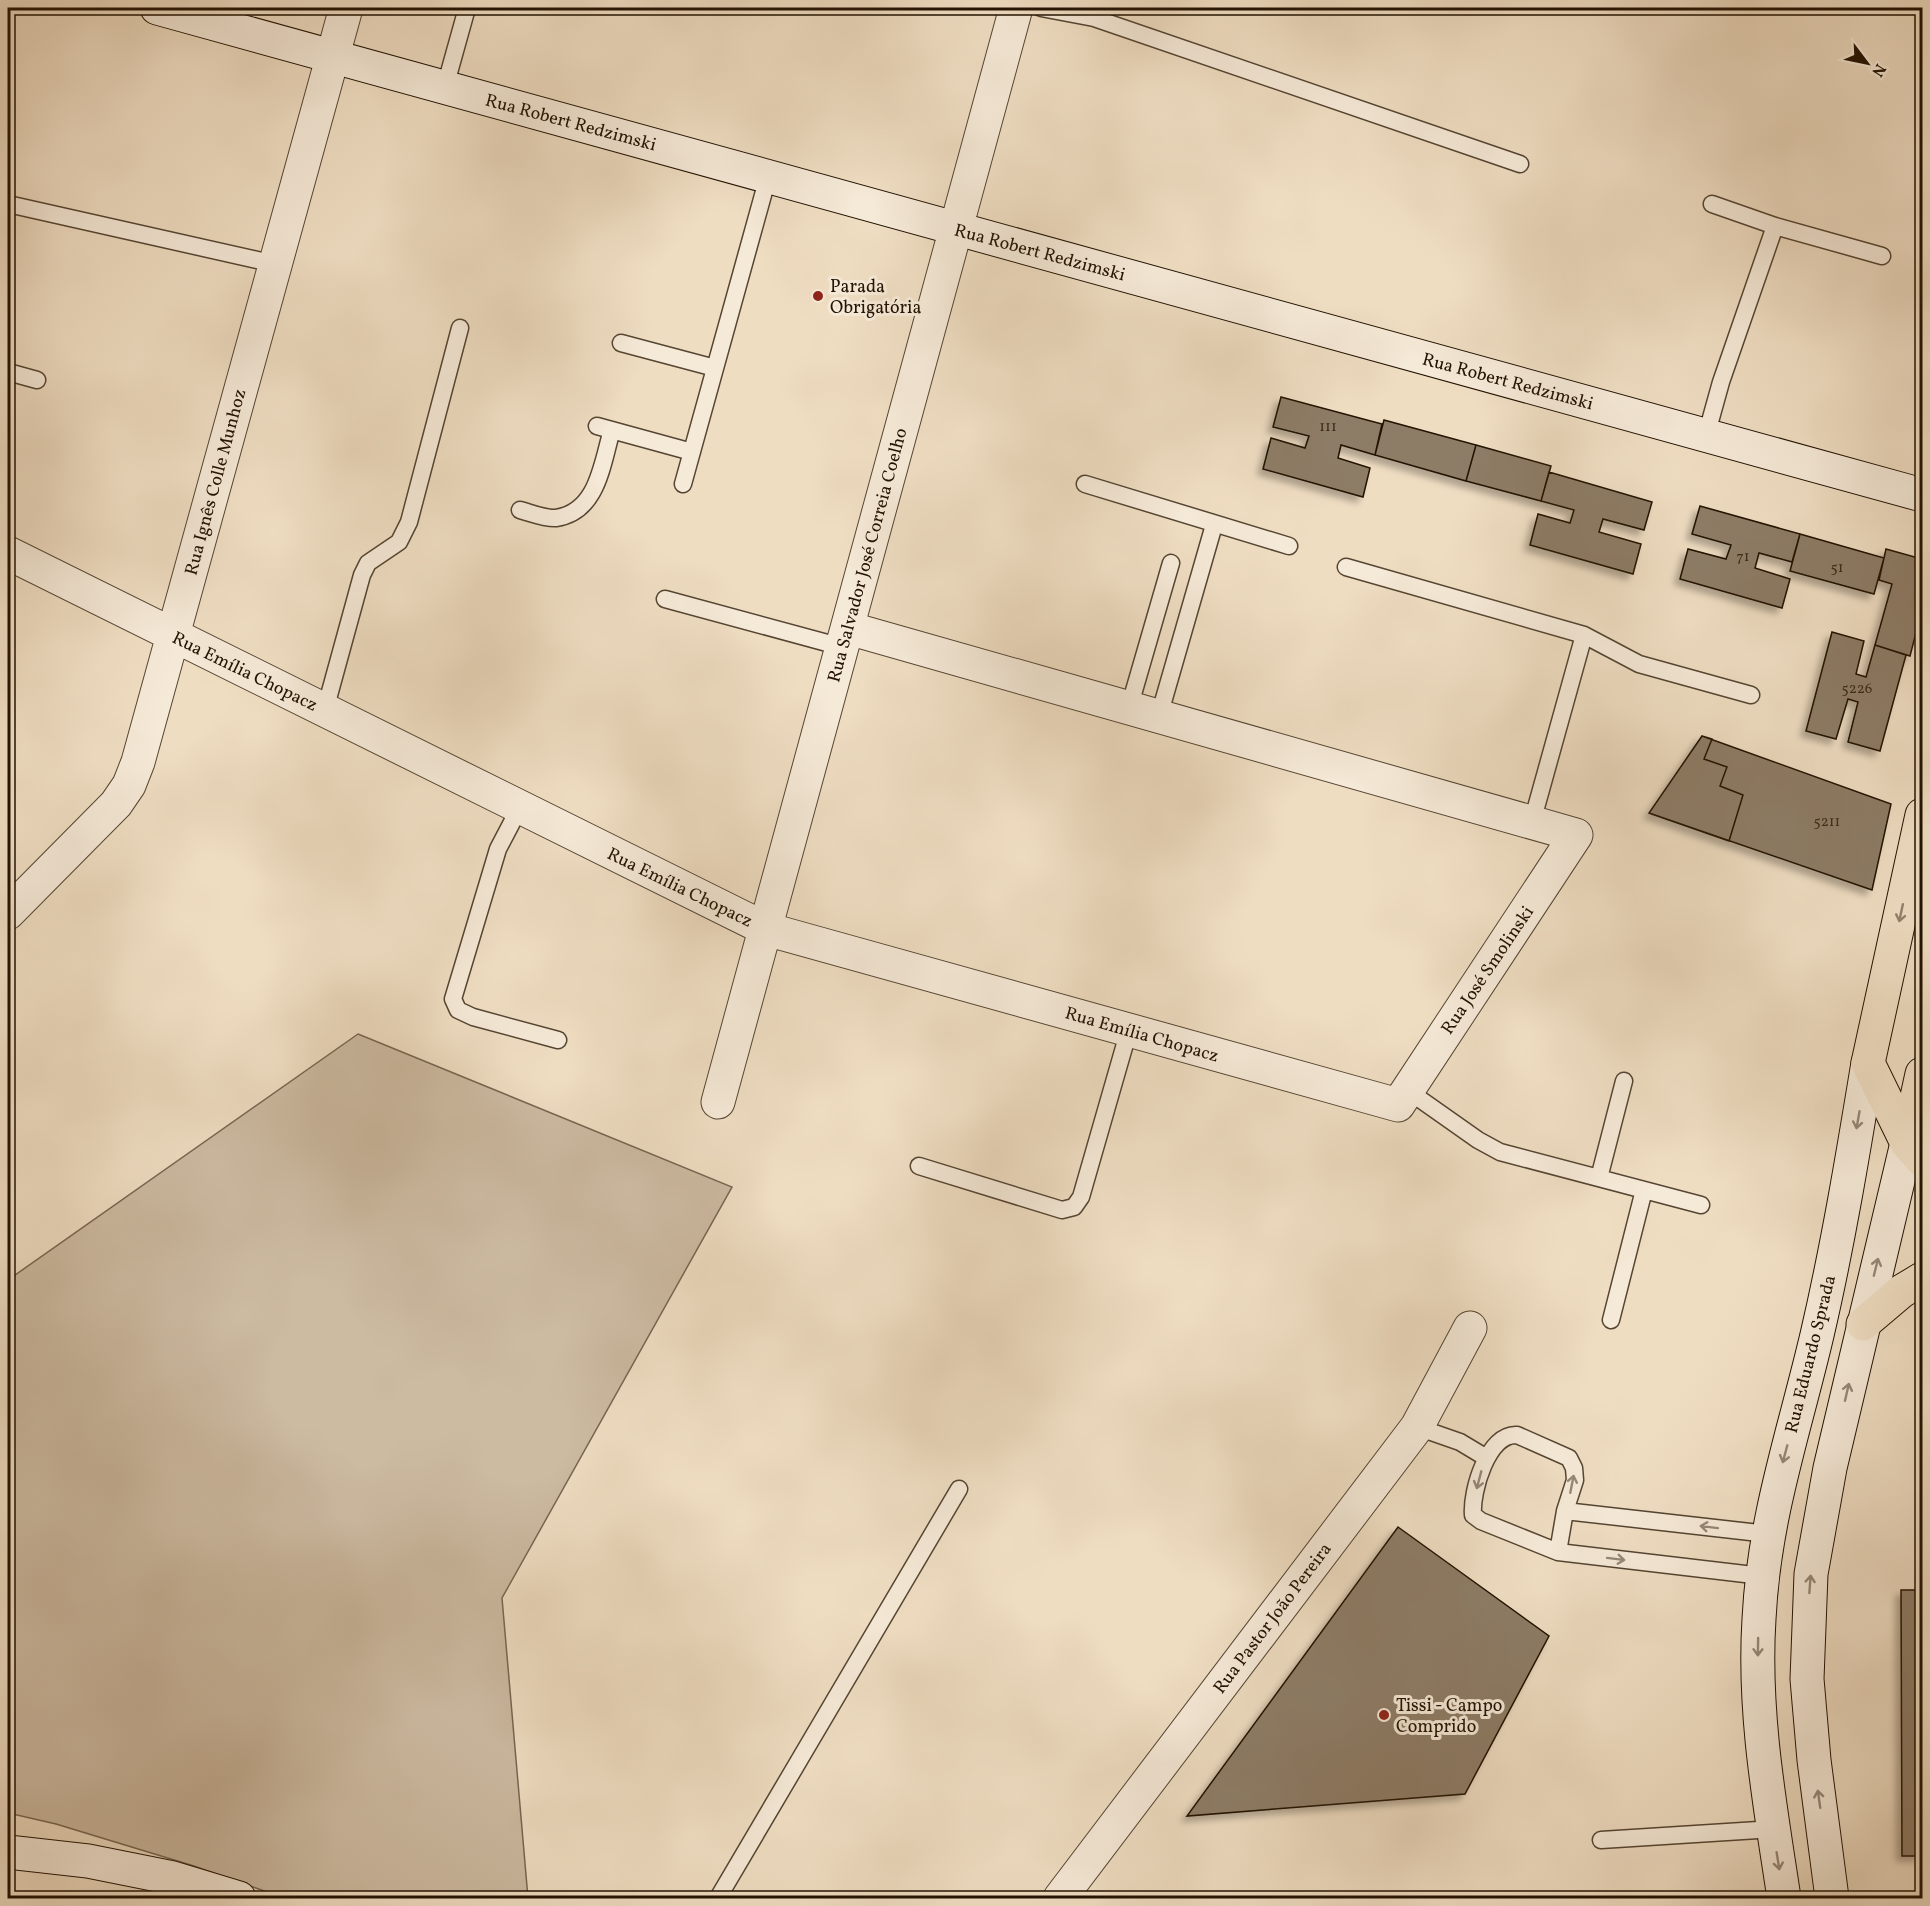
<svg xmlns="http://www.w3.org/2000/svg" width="1930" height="1906" font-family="Vollkorn,serif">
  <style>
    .green { fill: #ccbaa1; stroke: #776652; stroke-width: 1.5 }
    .building { fill: #8d7c66; stroke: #221202; stroke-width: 1.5; filter: url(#shadow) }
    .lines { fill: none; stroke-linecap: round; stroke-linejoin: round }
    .lane-casing { stroke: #554532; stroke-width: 19 }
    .street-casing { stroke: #554532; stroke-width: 35 }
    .secondary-casing { stroke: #221202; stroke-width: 35 }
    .primary-casing { stroke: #221202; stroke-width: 35 }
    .lane { stroke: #f5e9d7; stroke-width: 16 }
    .street { stroke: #f5e9d7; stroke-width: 33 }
    .secondary { stroke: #f5e9d7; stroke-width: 33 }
    .primary { stroke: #efddc2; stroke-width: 33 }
    .oneway { stroke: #93826c }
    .oneway2 { stroke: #968877 }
    .poi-dot { fill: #8f2418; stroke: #f5e9d7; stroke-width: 2 }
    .labels { text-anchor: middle; stroke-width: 6; stroke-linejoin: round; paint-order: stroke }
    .number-label { font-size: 15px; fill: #3d2c1b }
    .street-label { font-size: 18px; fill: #221202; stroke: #f5e9d7 }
    .poi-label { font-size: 18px; fill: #221202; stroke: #f5e9d7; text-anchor: start }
  </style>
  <defs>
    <filter id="shadow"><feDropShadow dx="-5.5" dy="5.5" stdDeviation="3" flood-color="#0004"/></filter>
  </defs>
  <rect width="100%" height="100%" fill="#efddc2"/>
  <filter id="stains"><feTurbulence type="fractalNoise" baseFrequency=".00333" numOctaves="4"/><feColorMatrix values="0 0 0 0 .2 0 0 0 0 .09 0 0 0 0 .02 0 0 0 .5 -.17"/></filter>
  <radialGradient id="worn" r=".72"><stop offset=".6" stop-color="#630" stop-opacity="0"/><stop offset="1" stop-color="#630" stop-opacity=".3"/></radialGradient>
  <!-- green -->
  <path class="green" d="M358 1034 732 1187 502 1598 528 1898H284L194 1866 56 1824 8 1813V1280Z"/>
  <!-- building -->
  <path class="building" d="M1281 397 1382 424 1375 455 1341 445 1338 458 1370 468 1363 497 1263 469 1271 438 1305 448 1309 436 1273 427Z
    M1384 420 1476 445 1466 481 1375 455Z
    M1476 445 1551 466 1541 501 1466 481Z
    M1549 472 1652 502 1644 530 1603 519 1599 532 1641 544 1633 574 1530 545 1538 514 1570 523 1574 510 1541 501Z
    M1700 506 1800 534 1792 562 1759 553 1755 568 1790 579 1782 608 1680 579 1688 549 1726 559 1731 545 1692 534Z
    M1800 534 1884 558 1874 594 1790 571Z
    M1886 549 1922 559V610L1910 656 1875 645 1892 584 1879 580Z
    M1832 632 1864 641 1856 674 1866 677 1875 645 1906 655 1880 751 1848 742 1858 702 1848 699 1836 739 1806 731Z
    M1702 736 1891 804 1872 890 1649 813Z
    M1702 736 1712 739 1704 759 1727 767 1720 786 1743 795 1729 841 1649 813Z
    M1398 1527 1549 1636 1465 1794 1187 1816Z
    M1901 1590H1922V1856H1902Z"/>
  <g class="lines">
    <defs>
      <path id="lane" d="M1041 8 1094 18 1520 164
        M445 87 467 8
        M8 204 275 264
        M1712 204 1775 226 1882 256
        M621 343 715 368
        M8 372 37 380
        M597 426 692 452
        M1706 436 1721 382 1775 226
        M683 484 768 177
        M1085 484 1289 546
        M520 510C531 513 546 519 556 518 598 512 602 463 612 430
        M1346 567 1584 635 1639 664 1751 695
        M665 599 842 647
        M1129 708 1171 563
        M325 710 362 575 368 563 399 542 409 522 460 328
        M1159 716 1214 525
        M520 807 498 849 453 999 458 1010 473 1017 558 1040
        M1532 822 1584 635
        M1407 1090 1478 1140 1500 1152 1701 1205
        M919 1166 1062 1210 1074 1207 1081 1197 1129 1030
        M1599 1178 1624 1081
        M1611 1320 1644 1190
        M1417 1427 1460 1442 1485 1457
        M1565 1511 1768 1534
        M1558 1552 1565 1511 1575 1480 1574 1468 1569 1458 1517 1435C1488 1433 1471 1491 1473 1515L1481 1521 1558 1552 1762 1576
        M1601 1840 1774 1829
        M718 1898 959 1489"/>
      <path id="street" d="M8 553 766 929 1398 1105 1576 835 848 628
        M8 913 116 804 129 785 138 762 346 8
        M718 1102 1016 8
        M1060 1898 1417 1427 1470 1328"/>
      <path id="secondary" d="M157 8 1922 495
        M8 1852 88 1861 173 1878 239 1898
        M1784 1898C1770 1805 1753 1713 1759 1619 1764 1517 1794 1433 1817 1335 1838 1245 1853 1154 1868 1063
        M1832 1898 1814 1760 1807 1679 1811 1574 1830 1468 1907 1143"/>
      <path id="primary" d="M1922 815 1868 1063 1907 1143 1922 1160
        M1907 1143 1922 1074
        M1863 1324 1902 1291 1922 1279"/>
    </defs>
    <!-- lane casing -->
    <use href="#lane" class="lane-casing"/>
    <!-- street casing -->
    <use href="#street" class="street-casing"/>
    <!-- secondary casing -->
    <use href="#secondary" class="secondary-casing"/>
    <!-- primary casing -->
    <use href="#primary" class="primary-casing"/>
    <!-- lane -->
    <use href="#lane" class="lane"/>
    <!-- street -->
    <use href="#street" class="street"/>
    <!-- secondary -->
    <use href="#secondary" class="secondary"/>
    <!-- primary -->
    <use href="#primary" class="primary"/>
  </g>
  <!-- one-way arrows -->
  <defs><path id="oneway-shaft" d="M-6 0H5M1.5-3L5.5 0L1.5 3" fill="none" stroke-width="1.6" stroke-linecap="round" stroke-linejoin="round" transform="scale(1.5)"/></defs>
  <use class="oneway" href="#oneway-shaft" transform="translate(1901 913) rotate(102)"/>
  <g class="oneway2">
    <use href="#oneway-shaft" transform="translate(1858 1120) rotate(100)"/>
    <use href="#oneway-shaft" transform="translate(1876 1267) rotate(-76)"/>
    <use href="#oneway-shaft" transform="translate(1847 1392) rotate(-77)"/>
    <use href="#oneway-shaft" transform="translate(1785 1454) rotate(105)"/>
    <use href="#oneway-shaft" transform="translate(1479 1480) rotate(105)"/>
    <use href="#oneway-shaft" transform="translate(1572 1484) rotate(-79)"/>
    <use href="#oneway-shaft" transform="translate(1709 1527) rotate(-173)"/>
    <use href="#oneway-shaft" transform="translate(1616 1559) rotate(7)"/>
    <use href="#oneway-shaft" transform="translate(1810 1584) rotate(-86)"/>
    <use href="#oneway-shaft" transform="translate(1758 1647) rotate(91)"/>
    <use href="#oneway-shaft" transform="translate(1819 1799) rotate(-98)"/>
    <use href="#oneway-shaft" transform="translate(1778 1861) rotate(81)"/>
  </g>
  <!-- markers -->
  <g class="poi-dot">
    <circle cx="818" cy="296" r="6"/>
    <circle cx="1384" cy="1715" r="6"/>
  </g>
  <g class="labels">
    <!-- number labels -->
    <g class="number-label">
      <text x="1328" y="431">111</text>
      <text x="1743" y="561">71</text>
      <text x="1837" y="572">51</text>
      <text x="1857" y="693">5226</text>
      <text x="1827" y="826">5211</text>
    </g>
    <!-- street labels -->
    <g class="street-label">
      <text transform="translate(571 122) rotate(15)" y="6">Rua Robert Redzimski</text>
      <text transform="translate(1040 252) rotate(15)" y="6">Rua Robert Redzimski</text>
      <text transform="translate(1508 381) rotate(15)" y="6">Rua Robert Redzimski</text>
      <text transform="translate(215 482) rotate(-75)" y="6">Rua Ignês Colle Munhoz</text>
      <text transform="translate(867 555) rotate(-75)" y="6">Rua Salvador José Correia Coelho</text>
      <text transform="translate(245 671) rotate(26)" y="6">Rua Emília Chopacz</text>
      <text transform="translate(680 887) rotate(26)" y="6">Rua Emília Chopacz</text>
      <text transform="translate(1487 970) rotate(-56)" y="6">Rua José Smolinski</text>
      <text transform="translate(1142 1034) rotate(16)" y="6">Rua Emília Chopacz</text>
      <text transform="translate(1810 1354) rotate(-76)" y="6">Rua Eduardo Sprada</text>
      <text transform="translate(1272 1618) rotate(-53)" y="6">Rua Pastor João Pereira</text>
    </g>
    <!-- poi labels -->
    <g class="poi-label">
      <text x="830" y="292">Parada<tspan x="830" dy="21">Obrigatória</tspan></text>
      <text x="1396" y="1711">Tissi - Campo<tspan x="1396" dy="21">Comprido</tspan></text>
    </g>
  </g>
  <!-- margin -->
  <rect width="1930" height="1906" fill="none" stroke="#efddc2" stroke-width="30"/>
  <rect x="9" y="9" width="1912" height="1888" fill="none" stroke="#221202" stroke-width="3"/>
  <rect x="15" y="15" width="1900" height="1876" fill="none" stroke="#221202" stroke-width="1.5"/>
  <!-- north arrow -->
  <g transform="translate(1867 63) rotate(122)" stroke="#f5e9d7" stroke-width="4.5" paint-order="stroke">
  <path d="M0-4.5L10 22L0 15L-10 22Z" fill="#221202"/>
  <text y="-9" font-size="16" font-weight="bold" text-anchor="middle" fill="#221202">N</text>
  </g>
  <rect width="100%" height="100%" filter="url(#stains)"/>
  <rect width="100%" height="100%" fill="url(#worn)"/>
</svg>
